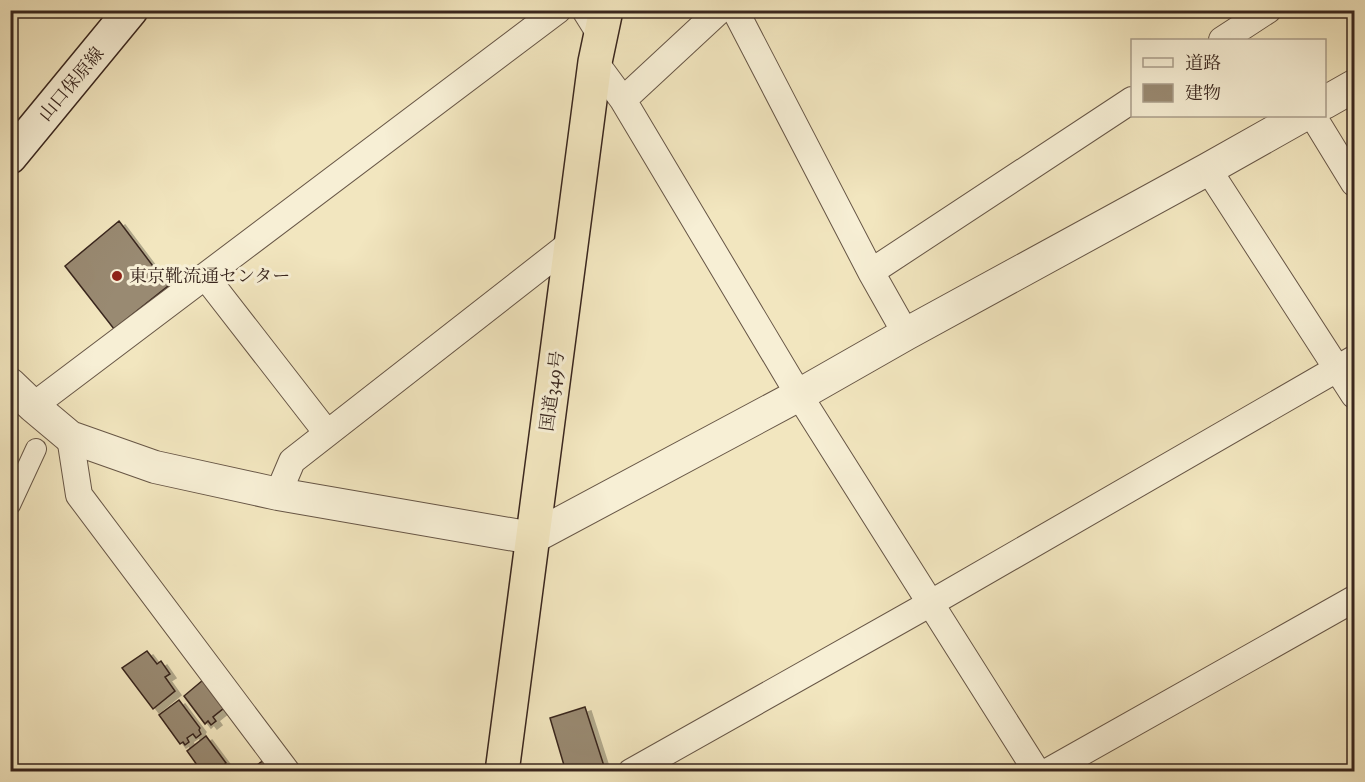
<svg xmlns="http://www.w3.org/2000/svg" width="1365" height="782" font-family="'IM FELL Great Primer','Noto Serif JP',serif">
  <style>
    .building { fill: #998a72; stroke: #39261e; stroke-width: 1.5; filter: url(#shadow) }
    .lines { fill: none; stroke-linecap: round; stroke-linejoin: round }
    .pedestrian-casing { stroke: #675646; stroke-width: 22 }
    .minor-casing { stroke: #675646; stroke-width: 28 }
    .tertiary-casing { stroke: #675646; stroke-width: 34 }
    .secondary-casing { stroke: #39261e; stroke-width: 36 }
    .trunk-casing { stroke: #39261e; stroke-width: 36 }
    .pedestrian { stroke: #f7efd5; stroke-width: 20 }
    .minor { stroke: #f7efd5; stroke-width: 26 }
    .tertiary { stroke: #f7efd5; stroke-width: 32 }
    .secondary { stroke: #f7efd5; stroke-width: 33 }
    .trunk { stroke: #f2e6bf; stroke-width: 33 }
    .rail { stroke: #39261e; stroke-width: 4.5; stroke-dasharray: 10 10; stroke-linecap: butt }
    .poi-dot { fill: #8f2418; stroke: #f7efd5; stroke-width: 2 }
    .labels { text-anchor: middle; stroke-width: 6; stroke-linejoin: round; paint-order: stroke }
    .street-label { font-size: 18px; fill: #39261e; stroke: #f7efd5 }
    .poi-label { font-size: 18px; fill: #39261e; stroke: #f7efd5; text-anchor: start }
  </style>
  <defs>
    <filter id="shadow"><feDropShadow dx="6" dy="4" stdDeviation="0" flood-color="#0004"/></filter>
  </defs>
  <rect width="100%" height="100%" fill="#f2e6bf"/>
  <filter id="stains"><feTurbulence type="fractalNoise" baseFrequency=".00333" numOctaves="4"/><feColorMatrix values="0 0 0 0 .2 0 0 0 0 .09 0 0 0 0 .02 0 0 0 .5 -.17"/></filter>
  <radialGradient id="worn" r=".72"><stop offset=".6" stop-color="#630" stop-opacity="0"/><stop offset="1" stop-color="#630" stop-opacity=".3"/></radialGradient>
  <!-- building -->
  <path class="building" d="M119 221 168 286 114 329 65 266Z
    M147 651 157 664 161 661 170 674 165 677 175 691 153 709 122 668Z
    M203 680 224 708 213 717 216 721 211 725 208 721 205 724 184 696Z
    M179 700 200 728 199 730 201 734 196 738 193 734 187 738 189 742 185 745 183 742 180 744 159 715Z
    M585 707 604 766 586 772H566L550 718Z
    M206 736 226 763 216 772H202L187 751Z
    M265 759 274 772H248Z"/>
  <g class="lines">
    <defs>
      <path id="pedestrian" d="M10 505 36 449"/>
      <path id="minor" d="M585 10 600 34
        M735 10 871 272 906 334
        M1222 40 1268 10
        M595 62 623 100 799 395 1037 772
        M623 100 720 10
        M1313 116 1354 183
        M1208 169 1354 395
        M871 272 1132 100
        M205 276 327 433
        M33 406 558 10
        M70 437 79 495 287 772
        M278 494 292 461 571 243
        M631 772 931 603 1354 359
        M1047 772 1354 599"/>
      <path id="tertiary" d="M1324 103 1354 86
        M10 384 33 406 70 437 155 467 278 494 532 538 799 395 906 334 1208 169 1302 116"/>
      <path id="secondary" d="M10 157 131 10"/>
      <path id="trunk" d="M502 772 595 62 606 10"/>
    </defs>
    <!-- pedestrian casing -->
    <use href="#pedestrian" class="pedestrian-casing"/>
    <!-- minor casing -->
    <use href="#minor" class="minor-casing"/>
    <!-- tertiary casing -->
    <use href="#tertiary" class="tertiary-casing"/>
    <!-- secondary casing -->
    <use href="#secondary" class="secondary-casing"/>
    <!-- trunk casing -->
    <use href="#trunk" class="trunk-casing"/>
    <!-- pedestrian -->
    <use href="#pedestrian" class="pedestrian"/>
    <!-- minor -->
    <use href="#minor" class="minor"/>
    <!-- tertiary -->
    <use href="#tertiary" class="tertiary"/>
    <!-- secondary -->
    <use href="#secondary" class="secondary"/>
    <!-- trunk -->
    <use href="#trunk" class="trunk"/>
    <!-- rail -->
    <path class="rail" d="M10 768 18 772"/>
  </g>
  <!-- markers -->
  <circle class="poi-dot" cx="117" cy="276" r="6"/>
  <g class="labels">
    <!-- street labels -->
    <g class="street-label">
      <text transform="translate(71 84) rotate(-50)" y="6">山口保原線</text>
      <text transform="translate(552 391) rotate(-82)" y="6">国道349号</text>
    </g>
    <!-- poi labels -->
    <g class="poi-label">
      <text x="129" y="282">東京靴流通センター</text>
    </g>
  </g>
  <!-- margin -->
  <rect width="1365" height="782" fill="none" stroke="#f2e6bf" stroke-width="36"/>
  <rect x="12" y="12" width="1341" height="758" fill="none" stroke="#39261e" stroke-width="3"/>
  <rect x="18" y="18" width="1329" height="746" fill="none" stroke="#39261e" stroke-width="1.5"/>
  <!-- legend -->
  <rect x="1131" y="39" width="195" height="78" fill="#f7efd5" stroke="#ab9f8c" stroke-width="1.5"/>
  <rect x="1143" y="58" width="30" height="9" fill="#f7efd5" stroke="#ab9f8c" stroke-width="1.5"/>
  <text x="1185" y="69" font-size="18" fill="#39261e">道路</text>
  <rect x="1143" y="84" width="30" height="18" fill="#998a72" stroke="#ab9f8c" stroke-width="1.5"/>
  <text x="1185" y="99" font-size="18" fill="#39261e">建物</text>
  <rect width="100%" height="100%" filter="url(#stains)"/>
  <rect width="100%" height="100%" fill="url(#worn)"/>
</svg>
